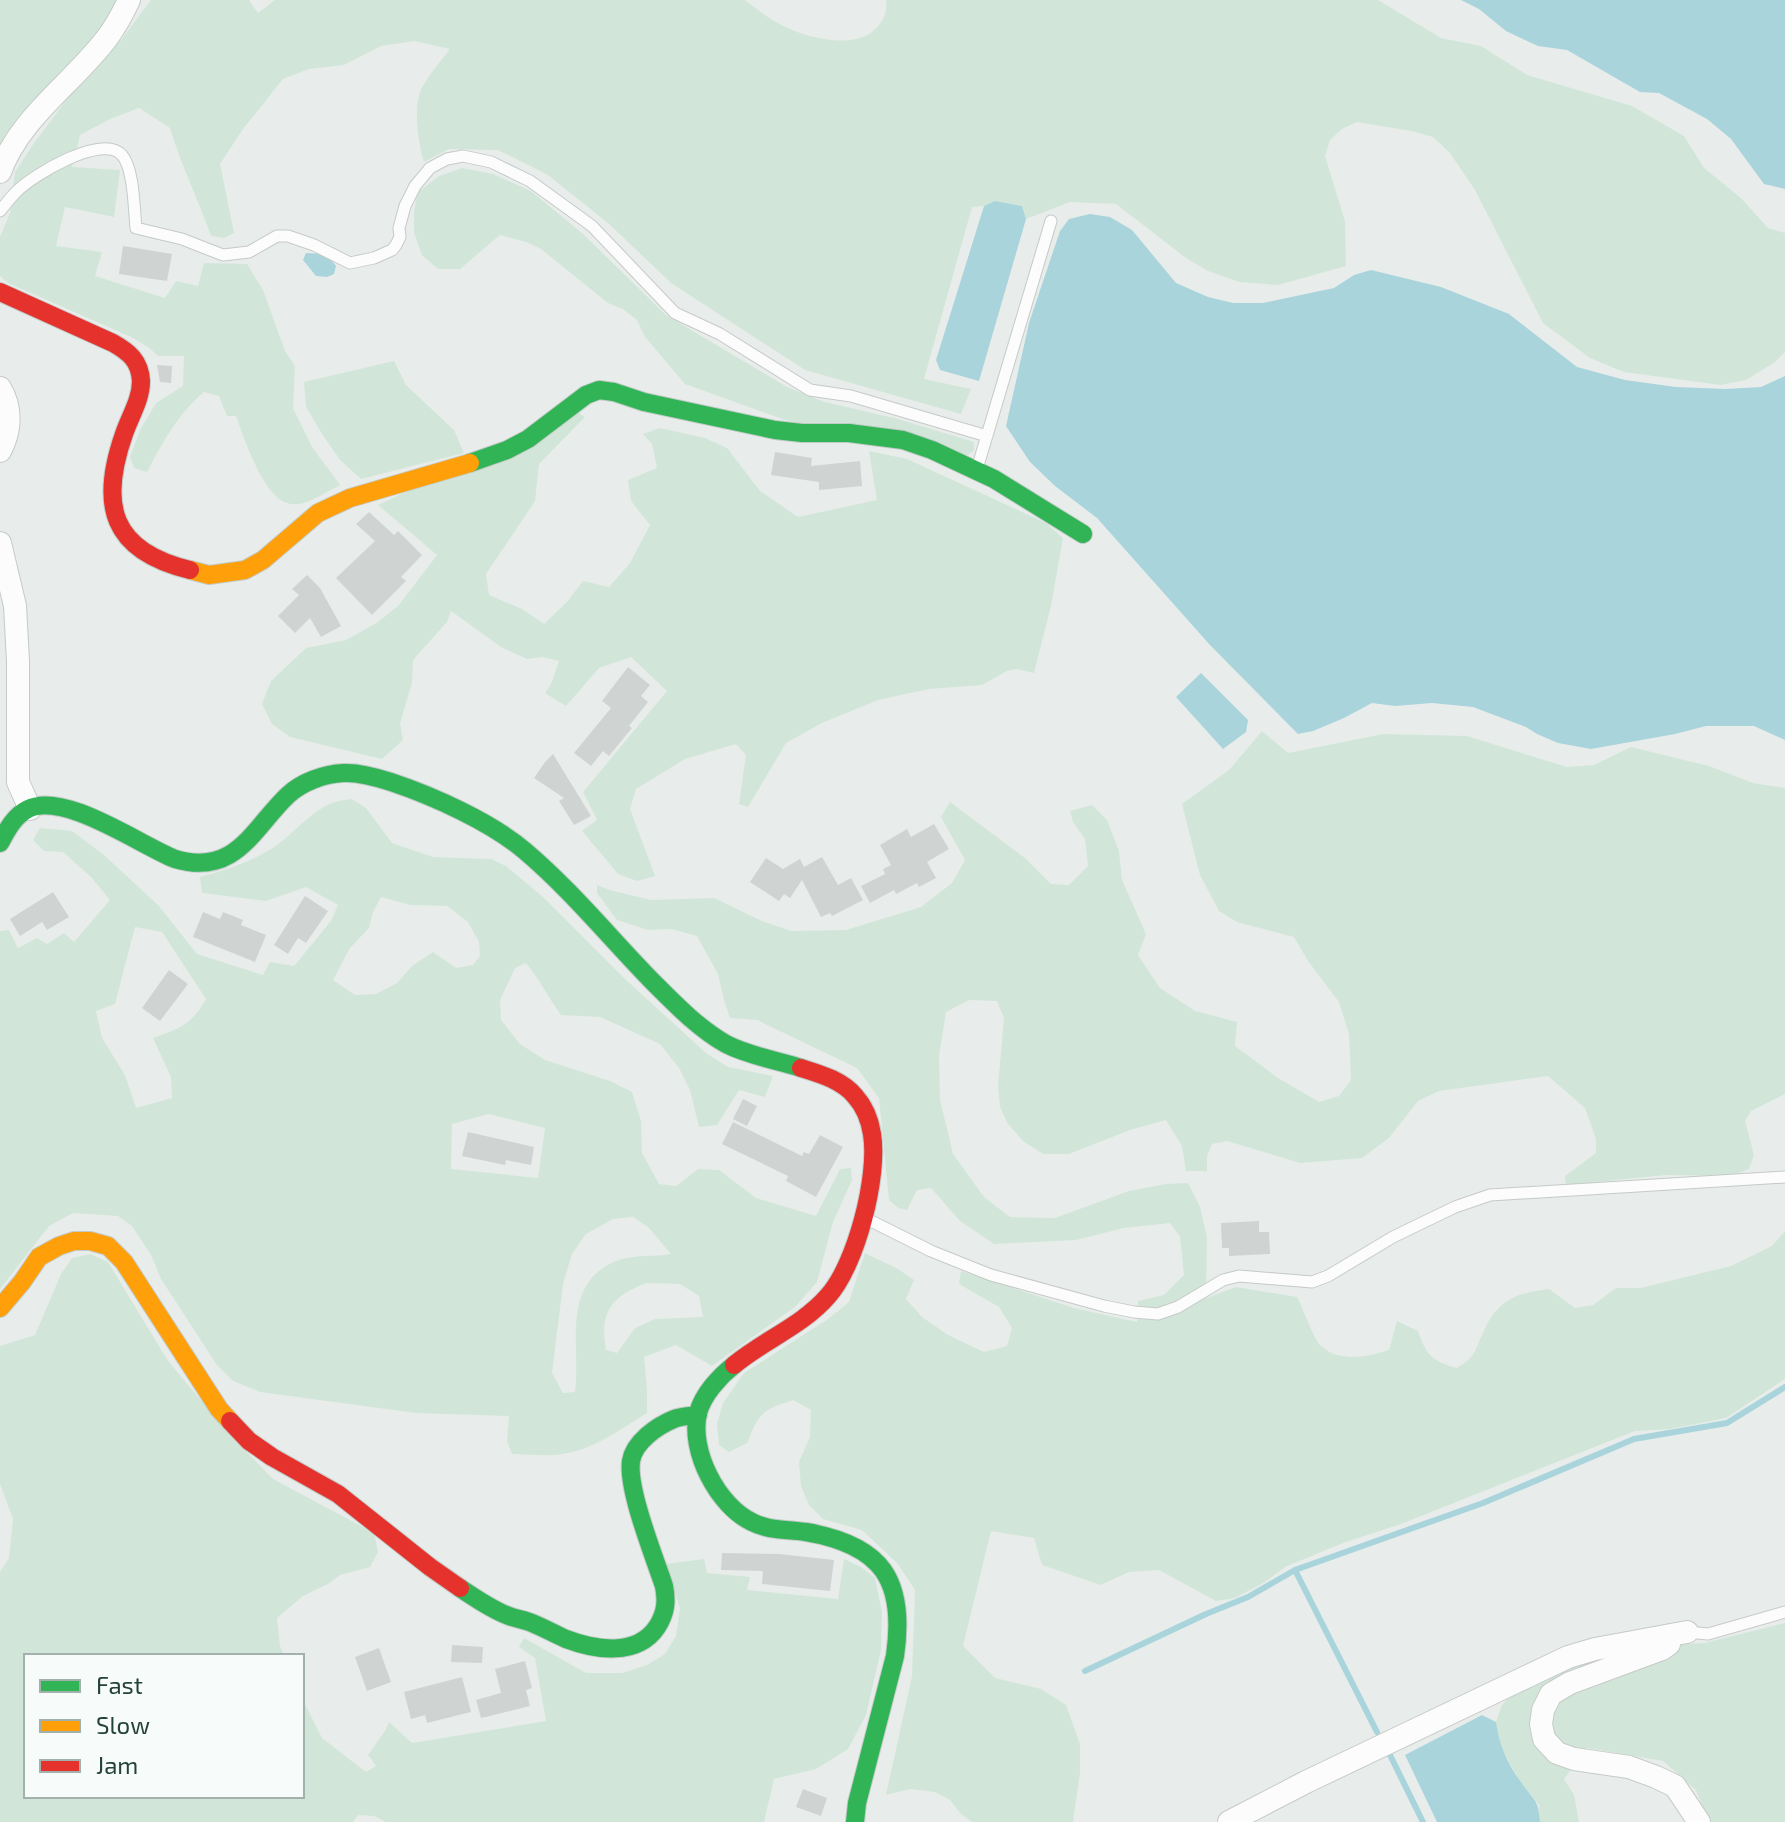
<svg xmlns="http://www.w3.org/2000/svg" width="1785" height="1822" font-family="'Exo 2',sans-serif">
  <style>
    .green { fill: #d1e6d8; fill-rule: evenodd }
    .water { fill: #a9d4db }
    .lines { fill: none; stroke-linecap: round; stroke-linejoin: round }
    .stream { stroke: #a9d4db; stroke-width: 6 }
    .building { fill: #cfd4d2 }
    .lane-casing { stroke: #c5cac8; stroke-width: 13 }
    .street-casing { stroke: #c5cac8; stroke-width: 24 }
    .fast-casing { stroke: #c3cbc8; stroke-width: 20 }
    .slow-casing { stroke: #c3cbc8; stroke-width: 20 }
    .jam-casing { stroke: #c3cbc8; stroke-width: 20 }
    .lane { stroke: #fcfcfc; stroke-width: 11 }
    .street { stroke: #fcfcfc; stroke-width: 22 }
    .fast { stroke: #30b455; stroke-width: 18 }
    .slow { stroke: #ff9f0a; stroke-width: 18 }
    .jam { stroke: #e5322d; stroke-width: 18 }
  </style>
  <rect width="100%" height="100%" fill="#e8edeb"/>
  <!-- green -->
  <path class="green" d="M0 0H120C100 39 63 67 34 100 22 114 11 130 0 145Z
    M151 0H250V2L258 13 275 0H745C755 7 765 16 776 22 800 36 847 50 872 32 882 24 888 13 886 0H1378L1441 38 1481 46 1527 75 1632 106 1684 136 1704 168 1741 198 1768 228 1785 233V352L1775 362 1746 380 1720 385 1624 372 1590 358 1543 323 1475 190 1450 153 1433 137 1411 131 1357 122 1342 129 1330 140 1325 156 1345 221 1346 266 1278 285 1239 282 1208 271 1186 258 1116 204 1070 202 1026 219 1022 206 995 201 984 206 972 207 924 379 971 389 961 414 805 370 671 283 608 223 548 175 498 150 449 149 424 162C418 143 412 103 423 86 430 73 441 61 450 49L414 41 381 46 344 65 309 69 283 79 243 129 220 164 234 233 224 238 211 236C198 199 181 165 170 128L139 108 110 119 80 135 72 167 120 170 114 217 65 207 56 246 102 252 95 276 165 298 176 281 198 286 204 263 247 264 263 290 285 351 295 366 293 408 312 447 340 485C326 492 303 509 287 503 263 496 244 438 236 416H227L219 396 204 392C178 414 163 442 147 472L134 468 130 457 140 430 156 403 183 386 184 356H158L148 347 131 337 8 283 0 276V237L10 213 15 172 34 143 74 90 121 40Z
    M462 168 493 174 531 191 583 234 666 315 787 387 825 402 898 419 974 442V450L968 455 785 420 685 384 645 337 637 320 623 309 608 303 541 249 526 242 500 235 460 269H438L422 255 414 233V211L418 192 439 176Z
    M394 361 406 385 454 430 464 453 361 479 340 460 322 434 306 407 304 382Z
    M577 412 585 417 539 464 535 501 486 574 489 595 522 609 544 624 567 602 583 581 609 587 630 563 650 525 631 501 628 480 657 468 652 444 643 434 660 428 705 438 727 448 760 491 798 517 877 500 869 451 907 459 1046 523 1063 538 1051 606 1034 673 1017 669 1007 671 982 685 929 689 878 700 822 723 786 743 748 807 739 804 746 755 736 744 685 759 636 789 630 809 655 876 637 881 618 874 582 831 597 820 583 792 667 691 631 657 599 668 566 706 545 693 551 684 559 661 542 657 527 659 501 647 451 611 447 622 413 660 412 683 400 723 403 740 382 759 290 737 272 724 262 704 271 681 306 648 346 640 378 622 399 605 437 555 378 505Z
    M1262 731 1288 753 1383 734 1467 736 1567 767 1594 765 1631 747 1709 766 1753 783 1785 788V1094L1751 1111 1745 1121 1754 1155 1749 1169 1731 1176 1665 1175 1566 1185 1565 1176 1596 1153V1139L1585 1108 1548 1076 1439 1091 1418 1101 1389 1138 1362 1158 1300 1163 1227 1141 1212 1144 1207 1156V1171H1186L1182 1146 1166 1120 1130 1130 1069 1154H1043L1023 1141 1008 1124 1000 1107 998 1086 1004 1018 997 1001 969 1000 946 1012 939 1056 940 1100 953 1154 984 1197 1010 1217 1055 1218 1129 1191 1166 1184 1188 1183 1200 1207 1207 1237 1206 1298 1236 1287 1297 1297C1303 1308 1313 1337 1320 1345 1338 1363 1367 1357 1389 1350L1397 1321 1418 1331C1426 1355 1432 1361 1457 1368 1477 1355 1473 1354 1483 1333 1497 1300 1516 1293 1549 1289L1575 1308 1593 1305 1616 1288H1641L1731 1266 1772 1246 1785 1231V1379L1726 1418 1670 1429 1635 1431 1401 1524 1343 1543 1285 1567 1265 1582 1235 1598 1216 1601 1159 1570 1129 1572 1101 1585 1042 1565 1034 1538 991 1531 963 1646 995 1678 1041 1689 1066 1705 1080 1744V1773L1073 1822H972L960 1813 950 1800 935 1792 910 1789 886 1795 912 1676 915 1590 898 1564 862 1530 823 1519 809 1505 801 1486 799 1462 810 1437 811 1410 793 1400C762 1410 759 1413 747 1443L729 1452 719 1445 717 1424 723 1403 744 1373 828 1319 849 1302 865 1253 898 1269 914 1280 906 1299 922 1317 948 1335 984 1352 1007 1346 1012 1328 999 1307 959 1284 961 1271 1074 1308 1137 1322 1138 1301 1164 1295 1184 1275 1180 1237 1170 1223 1124 1228 1076 1240 994 1244 960 1221 931 1188 917 1190 907 1210 898 1208 889 1200 879 1098 857 1068 757 1020 730 1018 724 1000 718 974 697 936 671 929 648 930 617 920 597 893V885L610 890 651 900 714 898 762 921 792 931 846 930 921 907 952 883 965 860 941 817 950 802 1025 858 1051 884 1069 885 1088 866 1085 839 1073 822 1070 811 1092 805 1107 820 1119 851 1122 880 1146 934 1138 955 1160 988 1195 1011 1237 1022 1235 1046 1278 1078 1319 1102 1339 1096 1351 1080 1349 1034 1339 1002 1308 961 1294 937 1237 922 1219 911 1200 875 1182 804 1229 770Z
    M352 799 366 808 392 843 433 857 491 859 506 866 542 896 625 979 706 1053 728 1067 773 1076 765 1097 739 1090 717 1125 699 1127 690 1090 679 1068 660 1044 600 1017 561 1015C548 997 540 980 526 963L515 968 500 1000 501 1020 520 1044 545 1060 610 1081 632 1092 641 1121 642 1153 659 1184 676 1186 698 1169 719 1170 756 1198 816 1216 840 1169 851 1168 852 1180 833 1222 817 1282 795 1307 712 1366 676 1345 644 1357 647 1390V1413C621 1429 593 1450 562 1454 546 1457 528 1454 512 1454L507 1441 509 1416 416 1413 260 1392 233 1381 217 1365 161 1279 151 1255 132 1226 118 1216 73 1213 49 1226 0 1289V931L9 930 18 948 37 938 47 944 64 933 74 942 110 900 91 877 63 852 44 851 33 840 40 828 72 831 104 855 159 906 197 954 263 975 270 962 294 966 331 921 338 905 306 887 266 901 202 893 200 877C227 870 254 861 277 845 303 826 317 801 352 799ZM381 897 410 905 447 906 468 922 479 942 480 956 473 965 456 968 433 952 412 966 397 983 376 994 355 995 333 980 350 948 369 928 373 912ZM135 927 162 932 206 999C191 1025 181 1028 153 1038L171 1077 172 1098 136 1108 125 1075 102 1038 96 1011 115 1004ZM489 1114 545 1128 538 1178 451 1169 452 1124ZM633 1217 648 1227 671 1254C654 1257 633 1254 616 1261 560 1284 581 1346 575 1392L563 1393 552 1373 563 1284 572 1254 586 1234 613 1219ZM647 1283 680 1284 699 1296 703 1317 655 1319 635 1328 617 1353 606 1350C599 1311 612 1296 647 1283Z
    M91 1254 108 1262 168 1361 232 1437 273 1479 374 1533 378 1552 370 1567 340 1575 328 1584 303 1596 277 1618 280 1646 284 1656H26V1796H302V1698L322 1738 366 1772 376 1766 368 1755 385 1731 389 1722 412 1743 546 1721 535 1658 519 1647 524 1638 586 1673H622L647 1665 665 1654 676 1636 680 1608 666 1564 704 1559 707 1573 750 1577 747 1590 838 1599 844 1559 861 1567 875 1578 882 1612 881 1650 866 1715 848 1749 816 1769 774 1779 764 1822H386L374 1816 358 1815 353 1822H0V1572L9 1558 13 1519 0 1484V1346L35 1335 61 1274 72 1258Z
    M1785 1623V1822H1709L1696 1790 1663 1761 1587 1748 1564 1779 1574 1795 1579 1822H1540L1539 1805 1520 1781 1499 1745 1496 1722 1502 1705 1520 1686 1566 1665 1633 1647 1704 1643Z"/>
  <!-- water -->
  <path class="water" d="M1461 0H1785V189L1764 184 1731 139 1707 119 1659 93 1640 92 1567 50 1538 46 1506 31 1479 9Z
    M995 201 1022 206 1026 219 979 381 940 370 936 360 984 206Z
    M1090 214 1110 217 1132 230 1176 283 1208 297 1233 303H1263L1334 288 1354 275 1371 270 1441 287 1509 314 1577 367 1625 380 1676 387 1725 389 1761 387 1785 376V740L1754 726H1706L1675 734 1591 749 1558 743 1537 734 1526 727 1473 707 1432 703 1395 706 1372 703 1344 718 1313 731 1298 734 1210 645 1097 518 1055 486 1030 462 1006 426 1029 323 1060 231 1069 219Z
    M306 253C318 253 329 255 336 266L334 274 327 277 316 276 303 260Z
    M1201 673 1248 720 1246 732 1223 749 1176 697Z
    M1482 1715 1496 1722C1499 1745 1507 1763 1521 1782 1533 1800 1539 1799 1540 1822H1437L1405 1755Z"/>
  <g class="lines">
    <!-- stream -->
    <path class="stream" d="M1295 1570 1377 1732
      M1085 1671 1206 1614 1248 1597 1295 1570 1483 1503 1634 1439 1727 1423 1785 1387
      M1390 1755 1423 1822"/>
  </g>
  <!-- building -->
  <path class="building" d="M123 246 172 254 167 281 119 274Z
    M157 365 172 366 171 383 160 382Z
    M775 452 812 458 811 466 860 461 862 486 819 490V482L771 475Z
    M369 512 394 535 398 531 422 555 401 577 406 581 372 615 336 578 375 541 356 524Z
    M307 575 320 588 341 626 321 637 310 618 295 633 278 616 299 595 292 589Z
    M628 667 650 685 641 696 648 702 629 726 632 728 609 756 603 751 591 766 574 753 611 708 602 701Z
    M553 754 591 816 574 825 559 801 564 798 534 778 545 762Z
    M934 824 949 849 927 862 936 878 919 887 917 883 896 894 894 890 870 903 861 886 885 874 883 869 891 865 880 845 907 829 911 837Z
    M822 857 838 885 851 878 863 900 832 916 830 913 821 917 802 880 790 898 784 894 779 901 750 882 766 858 783 869 800 859 804 867Z
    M53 892 69 917 47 930 42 922 20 936 10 919Z
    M305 896 328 911 306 943 298 938 288 954 274 945Z
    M203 912 220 919 223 912 243 920 241 925 266 935 255 962 193 937Z
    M169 970 188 984 160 1021 142 1008Z
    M743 1099 757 1106 747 1126 733 1119Z
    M733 1122 802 1156 804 1152 809 1154 820 1135 843 1147 816 1197 786 1181 788 1176 722 1144Z
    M468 1132 534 1147 531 1165 506 1160 505 1165 462 1156Z
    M1259 1221V1232H1269L1270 1254 1229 1256V1248H1222L1221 1223Z
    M722 1553 779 1554 834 1560 830 1591 762 1584 763 1571 721 1570Z
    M452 1645 483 1647 482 1663 451 1662Z
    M379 1648 391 1682 367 1691 355 1657Z
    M525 1661 532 1688 526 1690 530 1706 481 1718 476 1700 501 1693 495 1669Z
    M462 1677 471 1712 427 1723 425 1715 411 1719 404 1692Z
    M803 1789 827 1798 821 1816 796 1807Z"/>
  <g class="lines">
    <defs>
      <path id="lane" d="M0 211C5 205 10 198 16 192 33 175 102 133 122 155 134 169 134 209 136 228L182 239 223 255 249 252 277 236H288L314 245 350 263 374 258 392 250 396 245 400 237 399 228 405 206 415 186 430 168 447 159 463 156 491 162 530 181 592 226 675 313 720 334 810 390 851 396 987 436
        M977 469 1051 221
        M865 1218 931 1251 991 1275 1104 1306 1134 1312 1158 1314 1178 1307 1223 1280 1239 1276 1312 1282 1328 1276 1393 1237 1455 1207 1490 1195 1785 1177
        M1687 1632 1708 1634 1785 1612"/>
      <path id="street" d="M0 172C20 117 73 83 107 38 116 26 123 13 129 0
        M0 388C12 408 11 431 0 451
        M0 543 15 606 18 661V782L30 809
        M1669 1644 1662 1649 1570 1683 1551 1694 1543 1710 1541 1724 1544 1739 1557 1753 1574 1759 1629 1767 1656 1777 1675 1786 1699 1822
        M1229 1822 1306 1782 1568 1657 1595 1649 1687 1632"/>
      <path id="fast" d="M470 463 507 450 528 439 586 395 599 390 614 392 644 402 775 430 802 433H849L903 440 932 450 994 479 1083 534
        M0 843C7 830 14 816 28 809 64 791 140 845 175 859 236 877 253 828 288 795 302 782 324 774 343 773 359 772 376 777 391 782 433 796 491 822 525 851 571 890 610 938 652 981 675 1004 698 1028 726 1044 749 1056 776 1060 801 1068
        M734 1365C720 1376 703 1394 698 1413 689 1451 718 1506 752 1522 769 1531 787 1529 806 1532 882 1545 906 1580 895 1656L857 1803 855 1822
        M460 1588C475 1598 492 1610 509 1616 517 1619 525 1620 532 1623 544 1628 555 1634 566 1639 595 1650 637 1657 657 1627 666 1613 667 1601 664 1586 654 1556 627 1489 631 1461 634 1442 657 1426 674 1419 681 1416 690 1416 698 1415"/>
      <path id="slow" d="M190 570 209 575 245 570 263 560 318 513 350 498 470 463
        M0 1308 22 1282 39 1257 59 1246 74 1241H90L108 1246 124 1262 219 1409 230 1421"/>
      <path id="jam" d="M0 292 113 343C129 352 140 361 141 381 141 400 130 416 124 434 99 505 111 551 190 570
        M734 1365C764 1340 802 1326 828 1296 856 1265 879 1176 872 1134 870 1121 864 1106 855 1096 842 1080 820 1074 801 1068
        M230 1421 249 1441 272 1457 338 1494 430 1567 460 1588"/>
    </defs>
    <!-- lane casing -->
    <use href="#lane" class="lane-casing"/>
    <!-- street casing -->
    <use href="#street" class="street-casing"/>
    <!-- fast casing -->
    <use href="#fast" class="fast-casing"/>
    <!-- slow casing -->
    <use href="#slow" class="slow-casing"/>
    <!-- jam casing -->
    <use href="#jam" class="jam-casing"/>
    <!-- lane -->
    <use href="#lane" class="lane"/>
    <!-- street -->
    <use href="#street" class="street"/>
    <!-- fast -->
    <use href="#fast" class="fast"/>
    <!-- slow -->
    <use href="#slow" class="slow"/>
    <!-- jam -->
    <use href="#jam" class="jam"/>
  </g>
  <!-- legend -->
  <rect x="24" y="1654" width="280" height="144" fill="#f7fbf9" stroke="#a3b1ad" stroke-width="2"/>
  <rect x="40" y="1680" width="40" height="12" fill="#30b455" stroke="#a3b1ad" stroke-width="2"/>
  <text x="96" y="1694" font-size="24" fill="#24423a">Fast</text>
  <rect x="40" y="1720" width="40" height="12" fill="#ff9f0a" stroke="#a3b1ad" stroke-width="2"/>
  <text x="96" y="1734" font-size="24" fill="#24423a">Slow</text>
  <rect x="40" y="1760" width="40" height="12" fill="#e5322d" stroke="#a3b1ad" stroke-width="2"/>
  <text x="96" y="1774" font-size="24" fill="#24423a">Jam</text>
</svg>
